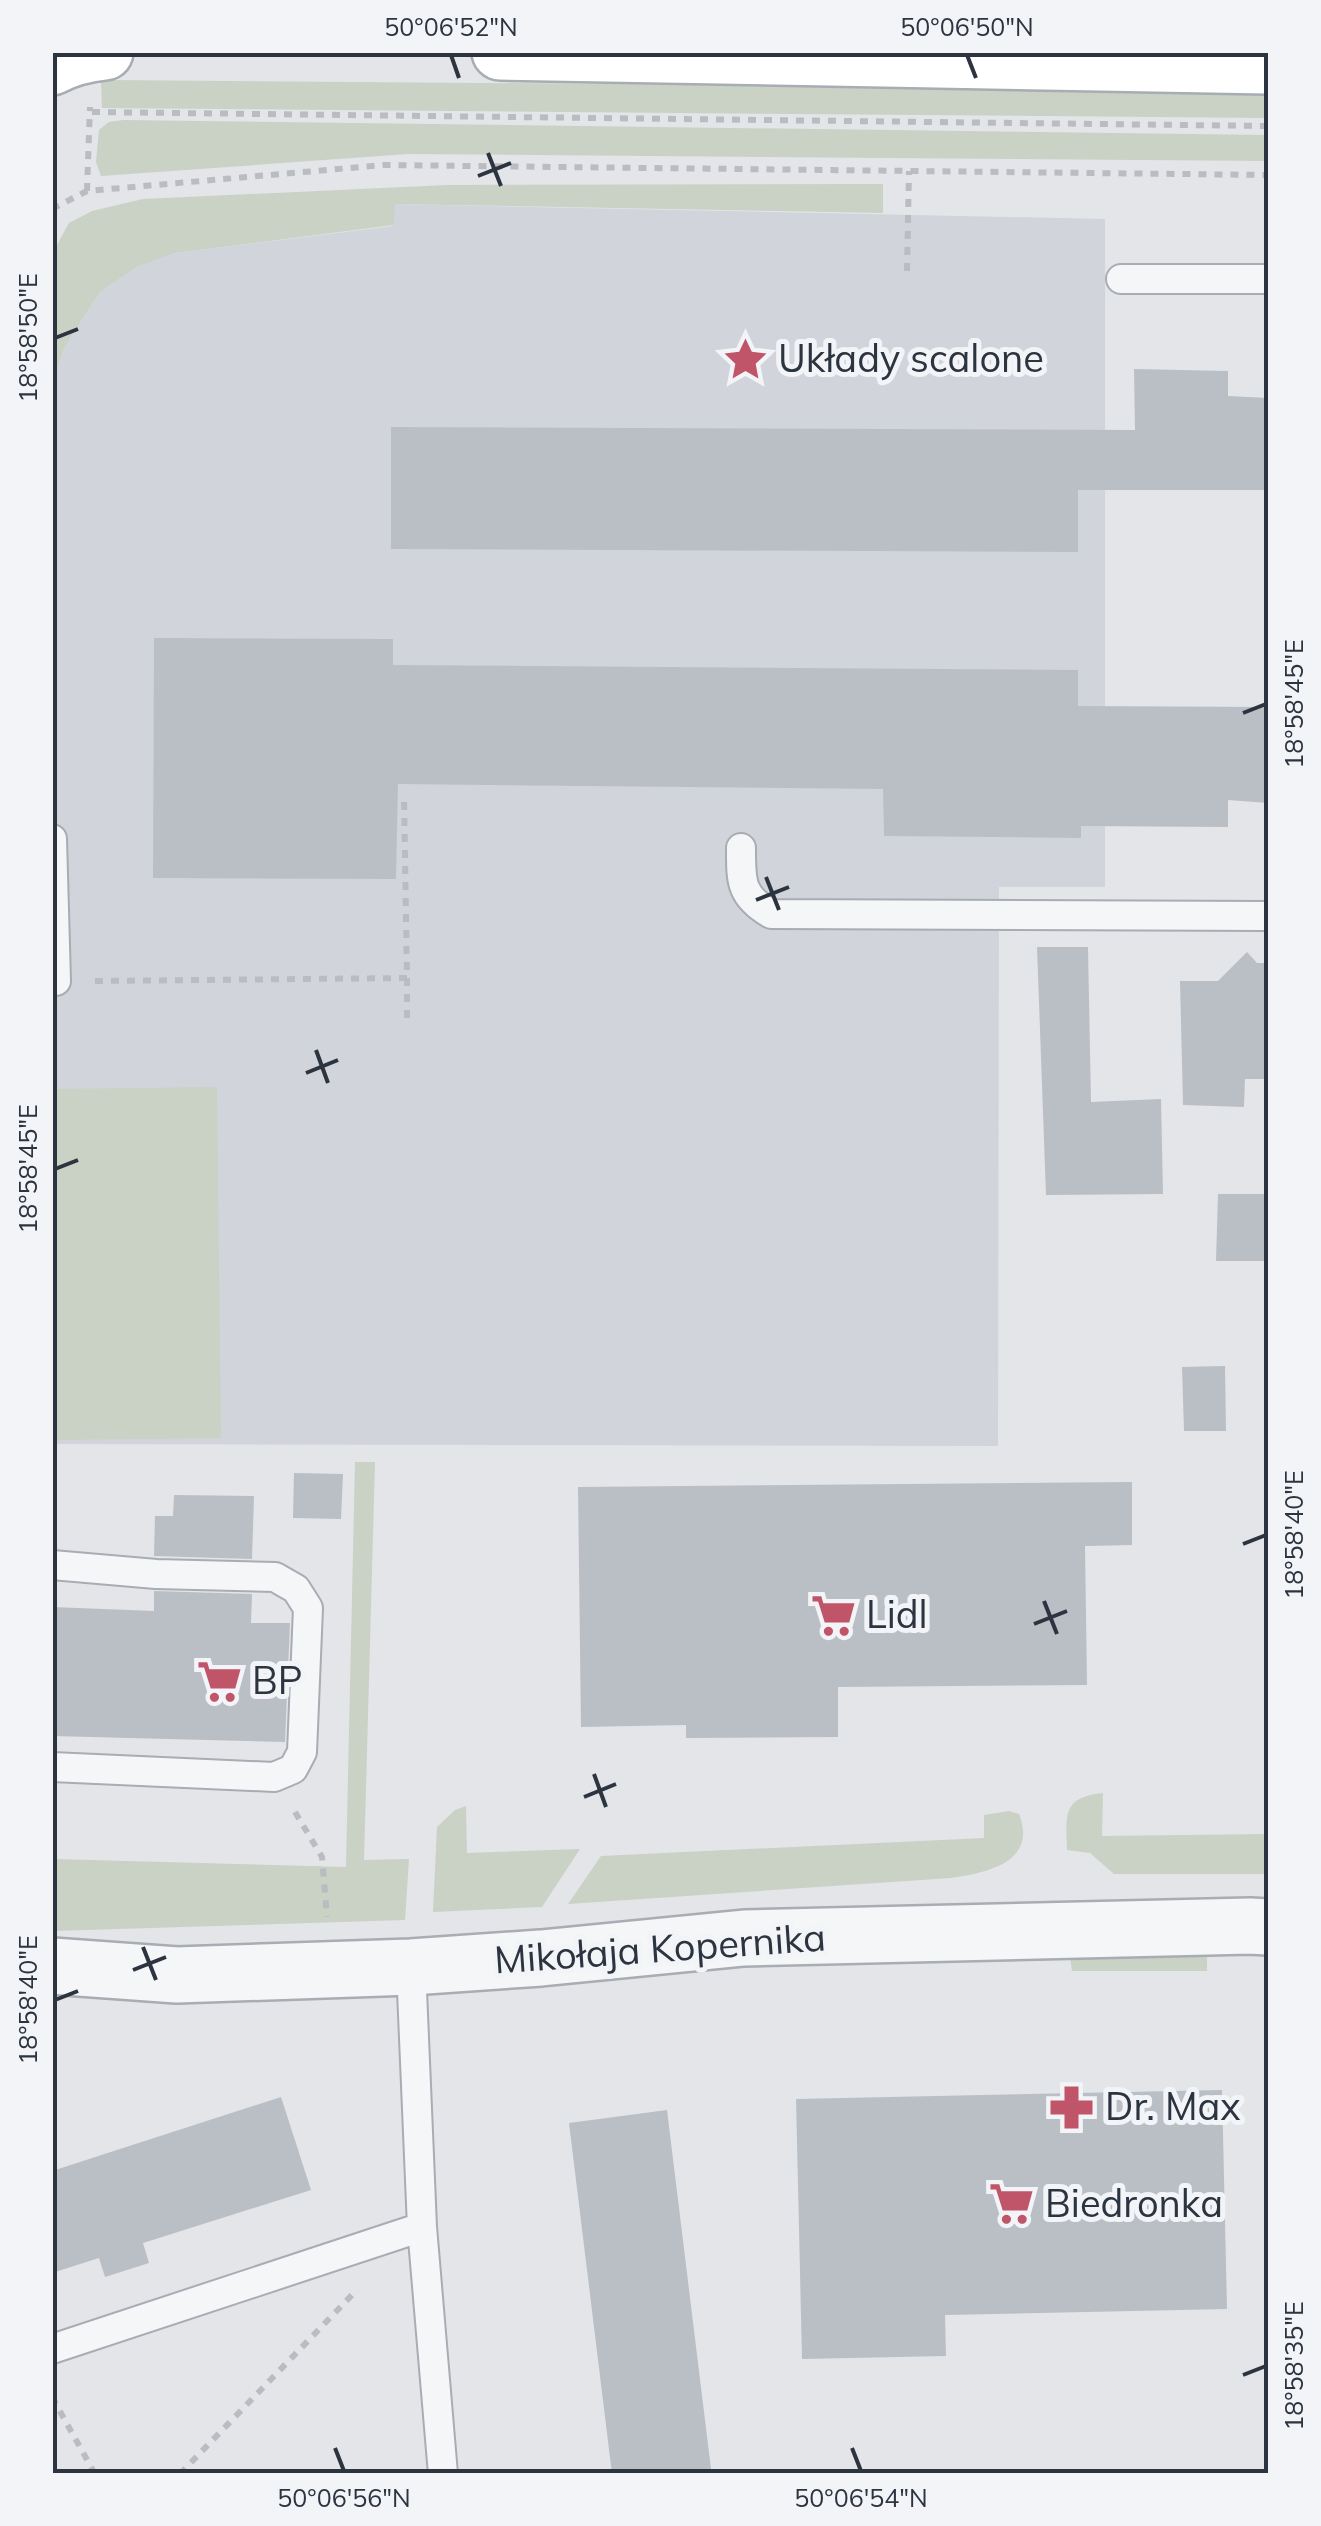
<svg xmlns="http://www.w3.org/2000/svg" width="1321" height="2526" font-family="Mulish,sans-serif">
  <style>
    .built { fill: #d1d5db }
    .green { fill: #c9d2c5 }
    .building { fill: #babfc6 }
    .lines { fill: none; stroke-linecap: round; stroke-linejoin: round }
    .lane-casing { stroke: #a8acb3; stroke-width: 32 }
    .street-casing { stroke: #a8acb3; stroke-width: 60 }
    .secondary-casing { stroke: #a8acb3; stroke-width: 60 }
    .path { stroke: #b9bcc1; stroke-width: 6; stroke-dasharray: 8 8; stroke-linecap: butt }
    .lane { stroke: #f5f6f8; stroke-width: 28 }
    .street { stroke: #f5f6f8; stroke-width: 55 }
    .secondary { stroke: #fff; stroke-width: 55 }
    .ticks { fill: none; stroke: #2c3440; stroke-width: 4 }
    .labels { text-anchor: middle; stroke-width: 10; stroke-linejoin: round; paint-order: stroke }
    .poi-label { font-size: 38px; fill: #2c3440; stroke: #f2f4f7; text-anchor: start }
    .street-label { font-size: 38px; fill: #2c3440; stroke: #f2f4f7 }
    .neatline { fill: none; stroke: #2c3440; stroke-width: 4 }
    .ticks-label { font-size: 25px; text-anchor: middle; fill: #2c3440 }
  </style>
  <rect width="100%" height="100%" fill="#e3e5e9"/>
  <!-- built -->
  <path class="built" d="M394 204 1105 219V887H999L998 1446 53 1444 52 381 64 348 100 292 137 267 175 253 393 226Z"/>
  <!-- green -->
  <path class="green" d="M106 80 1268 89V118L102 108 101 82Z
    M123 120 1268 135V161L408 154 101 176 96 162 99 130 109 122Z
    M883 184V213L395 204 394 225 175 253 137 267 100 292 64 348 53 381V252L69 223 92 211 143 199 447 185Z
    M217 1087 221 1438 53 1440V1089Z
    M355 1462H375L364 1860 409 1859 405 1920 53 1931V1859L346 1867Z
    M1103 1793 1102 1836 1268 1834V1874H1114L1090 1853 1067 1850C1066 1815 1062 1797 1103 1793Z
    M466 1806 467 1853 580 1849 542 1907 433 1912 437 1827 455 1810Z
    M1009 1811 1019 1814C1038 1862 987 1873 951 1878L568 1904 601 1856 984 1838V1815Z
    M1207 1940V1971H1072L1070 1957Z"/>
  <!-- building -->
  <path class="building" d="M1134 369 1228 371V396L1268 398V490H1078V552L391 549V427L1135 430Z
    M154 638 393 639V665L1078 670V706L1268 707V803L1228 800V827L1081 826V838L884 836 883 789 398 784 396 879 153 878Z
    M1037 947H1088L1091 1102 1161 1099 1163 1194 1046 1195Z
    M1247 952 1257 963H1268V1079H1245L1244 1107 1183 1105 1180 981H1218Z
    M1218 1194H1268V1261H1216Z
    M1225 1366 1226 1431H1184L1182 1367Z
    M294 1473 343 1474 341 1519 293 1518Z
    M1132 1482V1545L1085 1546 1087 1685 838 1687V1737L686 1738V1725L581 1727 578 1487Z
    M174 1495 254 1496 252 1559 154 1556 155 1516H173Z
    M154 1591 252 1594 251 1623H290L285 1742 52 1736V1607L154 1611Z
    M1222 2090 1227 2309 945 2315 946 2356 802 2359 796 2099Z
    M281 2097 311 2190 143 2243 149 2263 105 2277 99 2258 52 2273V2171Z
    M667 2110 711 2469 678 2474H612L569 2123Z"/>
  <g class="lines">
    <defs>
      <path id="lane" d="M1121 279H1268
        M52 839 56 981
        M741 848C741 881 740 896 771 914L1268 916
        M52 1565 156 1574 275 1577 296 1589 308 1608 302 1752 293 1769 274 1777 52 1767
        M411 1967 422 2227 443 2474
        M52 2349 422 2227"/>
      <path id="street" d="M52 1966 177 1975 411 1967 541 1958 744 1938 1250 1926 1268 1927"/>
      <path id="secondary" d="M500 52 1268 66
        M52 67C69 58 86 54 105 52"/>
    </defs>
    <!-- lane casing -->
    <use href="#lane" class="lane-casing"/>
    <!-- street casing -->
    <use href="#street" class="street-casing"/>
    <!-- secondary casing -->
    <use href="#secondary" class="secondary-casing"/>
    <!-- path -->
    <path class="path" d="M92 112 1268 126
      M87 191 90 107
      M52 209 87 191 384 165 1268 175
      M907 271 909 171
      M407 978V1020
      M95 981 407 978 404 796
      M295 1812 322 1857 327 1917
      M52 2397 95 2474
      M180 2474 352 2295"/>
    <!-- lane -->
    <use href="#lane" class="lane"/>
    <!-- street -->
    <use href="#street" class="street"/>
    <!-- secondary -->
    <use href="#secondary" class="secondary"/>
  </g>
  <!-- ticks -->
  <path class="ticks" d="M451 55 459 78M967 55 976 78M488 153 501 186M478 176 511 163M55 338 78 329M1243 713 1266 704M766 877 779 910M756 900 789 887M316 1050 328 1083M306 1073 338 1060M55 1169 78 1160M1243 1544 1266 1535M1044 1601 1057 1634M1034 1624 1067 1611M594 1774 606 1807M584 1797 616 1784M143 1947 156 1980M133 1970 166 1957M55 2000 78 1991M1243 2375 1266 2366M335 2448 344 2471M852 2448 861 2471"/>
  <!-- icons -->
  <defs>
    <symbol id="sight-bare" viewBox="-9 -9 18 18"><path d="M0-6L1.8-2.2L6-1.7L2.9 1.2L3.7 5.4L0 3.3L-3.7 5.4L-2.9 1.2L-6-1.7L-1.8-2.2Z" fill="#c0556a" stroke="#f2f4f7" stroke-width="2.5" paint-order="stroke"/></symbol>
    <symbol id="supermarket-bare" viewBox="-9 -9 18 18"><path d="M-6-5.5h2.5l.6 2H6L4.5 2H-2.5L-4.4-4H-6ZM-1.5 3.2a1.3 1.3 0 1 0 .1 0ZM3 3.2a1.3 1.3 0 1 0 .1 0Z" fill="#c0556a" stroke="#f2f4f7" stroke-width="2.5" paint-order="stroke"/></symbol>
    <symbol id="pharmacy-bare" viewBox="-9 -9 18 18"><path d="M-2-6h4v4h4v4h-4v4h-4v-4h-4v-4h4Z" fill="#c0556a" stroke="#f2f4f7" stroke-width="2.5" paint-order="stroke"/></symbol>
  </defs>
  <g fill-rule="evenodd">
    <use href="#sight-bare" x="714" y="328" width="63" height="63"/>
    <use href="#supermarket-bare" x="802" y="1584" width="63" height="63"/>
    <use href="#supermarket-bare" x="188" y="1650" width="63" height="63"/>
    <use href="#pharmacy-bare" x="1040" y="2076" width="63" height="63"/>
    <use href="#supermarket-bare" x="980" y="2172" width="63" height="63"/>
  </g>
  <g class="labels">
    <!-- poi labels -->
    <g class="poi-label">
      <text x="778" y="372">Układy scalone</text>
      <text x="866" y="1628">Lidl</text>
      <text x="252" y="1694">BP</text>
      <text x="1105" y="2120">Dr. Max</text>
      <text x="1045" y="2217">Biedronka</text>
    </g>
    <!-- street labels -->
    <g class="street-label">
      <text transform="translate(660 1949) rotate(-4)" y="13">Mikołaja Kopernika</text>
    </g>
  </g>
  <!-- border -->
  <rect width="1321" height="2526" fill="none" stroke="#f2f4f7" stroke-width="110"/>
  <rect x="55" y="55" width="1211" height="2416" class="neatline"/>
  <g class="ticks-label">
    <text x="451" y="36">50°06'52"N</text>
    <text x="967" y="36">50°06'50"N</text>
    <text transform="translate(28 338) rotate(-90)" y="9">18°58'50"E</text>
    <text transform="translate(1294 704) rotate(-90)" y="9">18°58'45"E</text>
    <text transform="translate(28 1169) rotate(-90)" y="9">18°58'45"E</text>
    <text transform="translate(1294 1535) rotate(-90)" y="9">18°58'40"E</text>
    <text transform="translate(28 2000) rotate(-90)" y="9">18°58'40"E</text>
    <text transform="translate(1294 2366) rotate(-90)" y="9">18°58'35"E</text>
    <text x="344" y="2507">50°06'56"N</text>
    <text x="861" y="2507">50°06'54"N</text>
  </g>
</svg>
